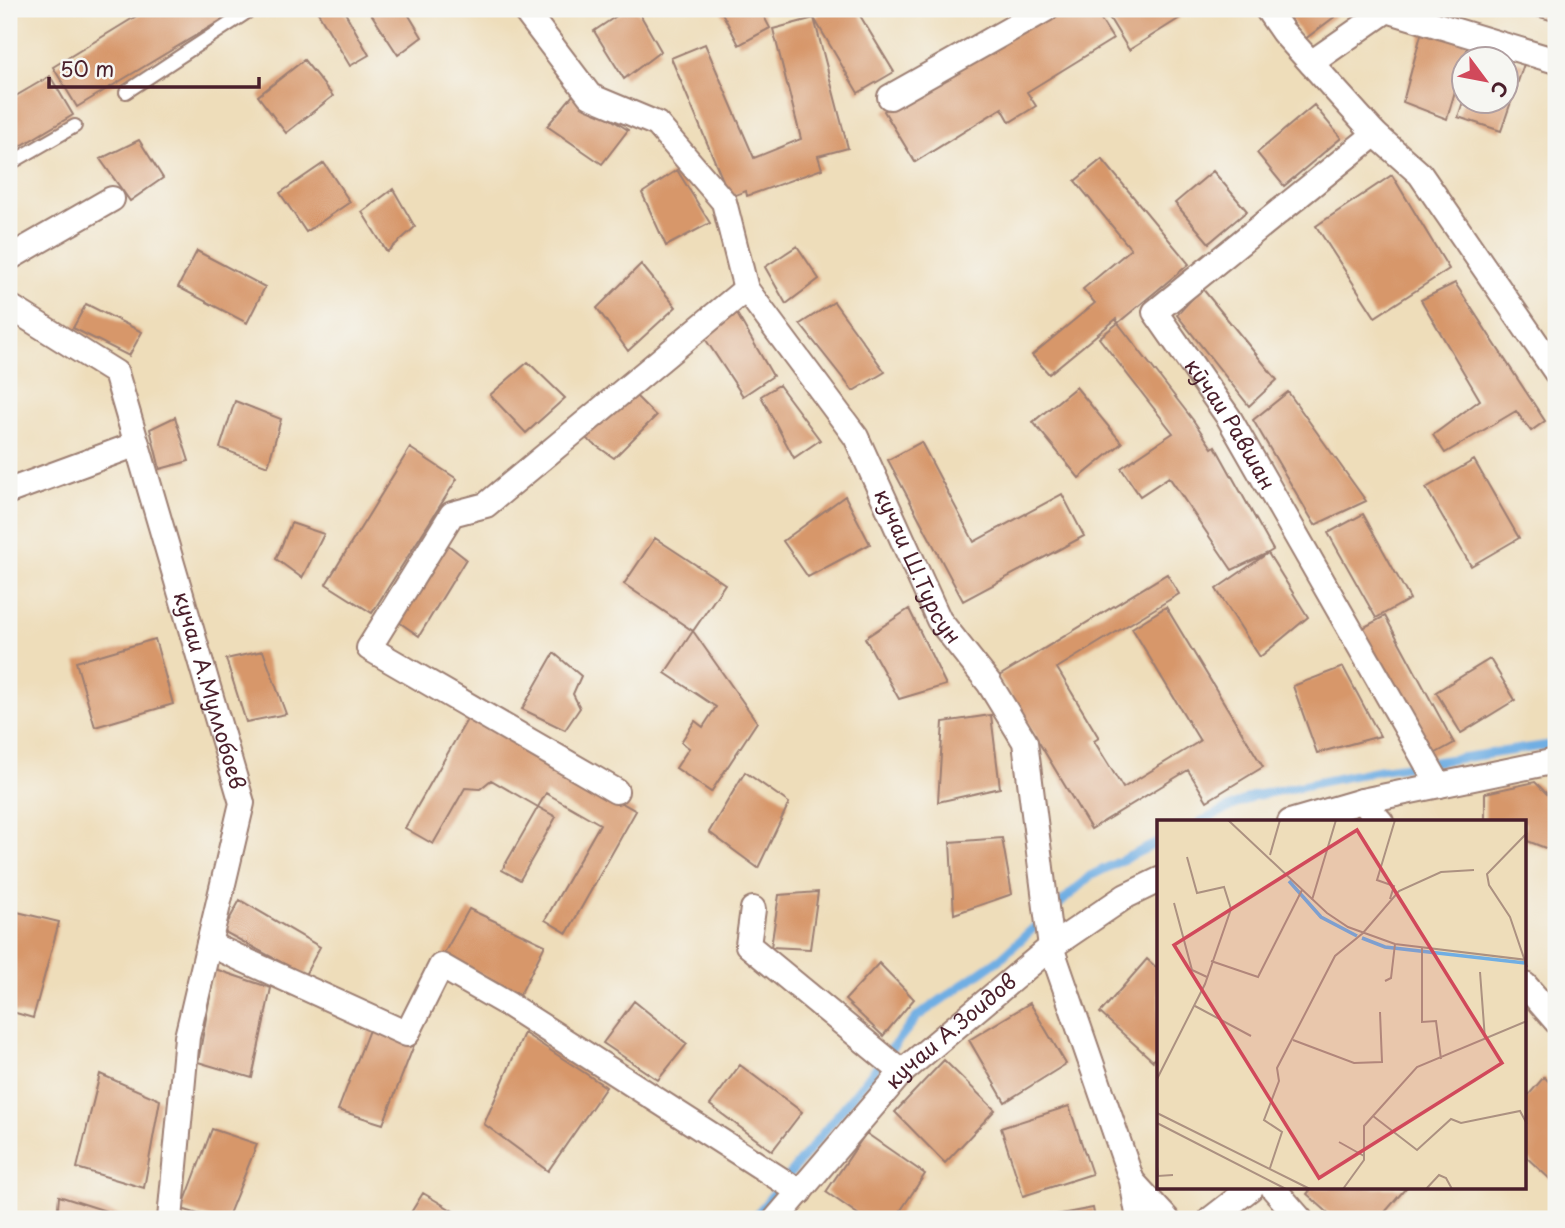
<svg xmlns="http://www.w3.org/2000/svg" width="1565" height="1228" font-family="'Playpen Sans',sans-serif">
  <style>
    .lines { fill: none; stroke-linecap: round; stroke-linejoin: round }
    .stream { stroke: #70aee3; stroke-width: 9 }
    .building { fill: #d7976a }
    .service-casing { stroke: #9c7e72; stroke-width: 16 }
    .minor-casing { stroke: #9c7e72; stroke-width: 28 }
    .service { stroke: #fff; stroke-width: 12 }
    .minor { stroke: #fff; stroke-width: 24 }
    .labels { text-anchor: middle; stroke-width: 5; stroke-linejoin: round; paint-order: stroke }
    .street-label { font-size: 21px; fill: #4a1f2b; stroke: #f6f6f2 }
    .inset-river { fill: none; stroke: #70aee3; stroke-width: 3.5 }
    .inset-road { fill: none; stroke: #ac9181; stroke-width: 2 }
    .view { fill: #d1495b; fill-opacity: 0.15; stroke: #d1495b; stroke-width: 3.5 }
    .inset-edge { fill: none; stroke: #4a1f2b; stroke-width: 3.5 }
  </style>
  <rect width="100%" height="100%" fill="#f6f6f2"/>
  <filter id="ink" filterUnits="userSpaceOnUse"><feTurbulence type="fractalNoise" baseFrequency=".0143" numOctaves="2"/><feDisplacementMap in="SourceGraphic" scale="14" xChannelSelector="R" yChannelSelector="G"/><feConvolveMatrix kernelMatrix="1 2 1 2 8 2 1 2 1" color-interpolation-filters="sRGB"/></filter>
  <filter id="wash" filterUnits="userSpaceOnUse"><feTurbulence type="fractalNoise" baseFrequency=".00686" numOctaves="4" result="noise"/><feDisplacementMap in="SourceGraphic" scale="28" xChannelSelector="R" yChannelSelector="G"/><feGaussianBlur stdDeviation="1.57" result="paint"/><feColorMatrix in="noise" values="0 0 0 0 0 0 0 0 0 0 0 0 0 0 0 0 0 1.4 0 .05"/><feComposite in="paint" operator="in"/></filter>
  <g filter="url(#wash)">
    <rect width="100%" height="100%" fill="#eeddba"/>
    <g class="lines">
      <!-- stream -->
      <path class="stream" d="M1200 822 1253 796 1379 770 1556 744
        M753 1219 918 1016 1001 958 1090 876 1159 842"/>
    </g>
    <g id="blocks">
      <!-- building -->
      <path class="building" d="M148 9H230L233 13 77 107 53 67Z
        M316 9H343L369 55 350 66Z
        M368 9H405L422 37 398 55Z
        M627 9H637L661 51 624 79 594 31Z
        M720 9H760L770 28 739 45Z
        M826 9H856L894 72 858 93 814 18 848 148 818 156 822 169 747 196 746 191 730 197 671 58 705 44 754 158 801 139 773 29 814 18Z
        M1050 9H1094L1113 39 1027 92 1036 106 1010 122 1002 108 915 162 884 111Z
        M1104 9H1175L1180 18 1129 50Z
        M1283 9H1345L1305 39Z
        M1525 9H1556V22L1524 12Z
        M1423 27 1469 43 1447 119 1403 102Z
        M1480 48 1524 64 1501 131 1458 117 1463 102H1506V60H1476Z
        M304 60 333 96 286 133 258 96Z
        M50 76 73 115 9 153V100Z
        M573 95 628 130 602 164 547 126Z
        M1314 105 1341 138 1284 186 1257 153Z
        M139 140 163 178 130 201 100 159Z
        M1102 159 1189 264 1118 323 1116 319 1049 374 1032 355 1095 303 1083 289 1131 249 1075 181Z
        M324 163 350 202 306 232 280 193Z
        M677 170 710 223 666 246 642 193Z
        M1213 171 1247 211 1209 243 1175 203Z
        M1392 175 1449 269 1375 317 1316 226Z
        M393 189 415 227 387 252 362 212Z
        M797 246 819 279 786 304 765 267Z
        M197 251 265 287 247 323 178 287Z
        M641 264 676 307 628 351 597 308Z
        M1455 283 1545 421 1531 431 1516 411 1445 453 1433 435 1480 400 1421 300Z
        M1202 288 1277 380 1249 406 1177 315Z
        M834 302 885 372 853 391 800 324Z
        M86 304 142 332 129 356 73 328Z
        M733 307 773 376 743 396 702 334Z
        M1118 323 1193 420 1212 448 1215 446 1273 550 1268 553 1308 617 1260 657 1216 589 1268 553 1232 570 1169 477 1140 496 1121 468 1173 433 1099 338Z
        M528 362 565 398 526 433 490 395Z
        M779 385 820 440 794 458 761 396Z
        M1076 387 1122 443 1079 478 1033 422Z
        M632 392 656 416 614 458 581 435Z
        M1288 392 1366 501 1315 525 1253 420Z
        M235 401 281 419 268 466 220 448Z
        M175 417 189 461 160 469 150 429Z
        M921 442 974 542 1062 494 1084 536 963 601 888 460Z
        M410 448 457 479 372 613 326 584Z
        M1474 460 1519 538 1471 566 1426 488Z
        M845 496 870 544 808 577 783 541Z
        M1363 514 1410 599 1376 618 1328 533Z
        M291 523 324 534 302 578 276 559Z
        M655 538 725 584 693 631 624 584Z
        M443 541 466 559 419 636 396 620Z
        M1167 574 1179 594 1057 668 1099 738 1094 741 1123 788 1200 741 1132 628 1166 607 1263 767 1207 801 1188 770 1091 829 999 676Z
        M909 609 946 685 899 699 865 638Z
        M1385 616 1454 743 1427 758 1359 630Z
        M693 631 757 722 711 792 676 768 689 748 681 742 695 721 703 727 716 707 665 673Z
        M155 639 173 704 95 727 76 662Z
        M263 651 286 714 246 722 226 659Z
        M554 653 581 676 573 694 580 708 565 730 522 709Z
        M1490 659 1515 700 1461 733 1436 692Z
        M1343 667 1380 736 1317 753 1293 686Z
        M991 715 1000 788 938 802 943 722Z
        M469 716 636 811 567 933 545 920 600 824 546 793 538 807 491 780 480 789 465 788 433 844 405 828Z
        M745 772 789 803 758 868 709 832Z
        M1535 782 1556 803V840L1548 849 1525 840V822H1485V793Z
        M538 807 556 817 520 880 502 870Z
        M1002 838 1012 894 954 914 950 842Z
        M818 892 810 949 771 947 779 895Z
        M240 900 320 947 305 975 223 931Z
        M469 909 545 945 520 995 443 955Z
        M9 910 59 922 33 1018 9 1011Z
        M1147 959 1159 970V1054L1153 1061 1100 1013Z
        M879 963 914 999 883 1036 845 1000Z
        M215 969 271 988 252 1078 198 1062Z
        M634 1001 687 1044 658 1080 603 1043Z
        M1030 1003 1066 1064 1005 1102 969 1040Z
        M369 1030 414 1045 383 1124 338 1110Z
        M524 1033 606 1087 548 1171 484 1124Z
        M944 1060 995 1110 945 1163 895 1112Z
        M740 1065 802 1112 772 1151 710 1105Z
        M100 1074 160 1100 144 1188 77 1168Z
        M1544 1077 1556 1088V1173L1551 1180 1525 1156V1099Z
        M1069 1106 1092 1174 1023 1196 1001 1128Z
        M212 1129 257 1144 227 1219H214L182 1209Z
        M866 1133 925 1174 895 1219H865L826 1192Z
        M1312 1188H1406L1379 1219H1335L1307 1194Z
        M423 1193 463 1217 462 1219H407Z
        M59 1196 131 1219H57Z
        M1093 1208 1095 1219H1041L1040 1218Z"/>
    </g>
  </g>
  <g filter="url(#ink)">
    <use href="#blocks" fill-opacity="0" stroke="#9c7e72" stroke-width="2"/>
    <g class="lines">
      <defs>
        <path id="service" d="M126 92 252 9
          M9 164 75 126"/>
        <g id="minor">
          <path id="s1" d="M524 9 590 96 657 124 724 202 746 289 856 437 939 620 989 683 1025 742 1051 947 1132 1181 1139 1219"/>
          <path d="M1267 9 1283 32 1375 134 1420 174 1556 372"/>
          <path d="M1311 63 1387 10 1556 61"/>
          <path d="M890 97 1046 9"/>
          <path id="s2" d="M1375 134 1155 312 1229 418 1439 785"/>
          <path d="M9 258 112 199"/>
          <path id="s3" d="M9 306 116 373 242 803 187 1037 170 1219"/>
          <path d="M9 491 137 444"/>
          <path d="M616 791 369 648 452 514 486 505 746 289"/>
          <path d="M1362 801 1381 822"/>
          <path d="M1290 822 1362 801 1556 761"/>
          <path d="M753 909 748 945 902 1072"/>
          <path d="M209 944 407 1034 441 966 509 1005 800 1192"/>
          <path d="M1525 985 1556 1021"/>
          <path d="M1133 1182 1167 1219"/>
          <path d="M1273 1188 1300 1219"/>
          <path id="s4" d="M776 1219 902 1072 1051 947 1126 896 1159 880"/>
          <path d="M1211 1219 1251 1188"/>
        </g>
      </defs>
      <!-- service casing -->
      <use href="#service" class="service-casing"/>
      <!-- minor casing -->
      <use href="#minor" class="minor-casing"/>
      <!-- service -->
      <use href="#service" class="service"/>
      <!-- minor -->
      <use href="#minor" class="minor"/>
    </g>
  </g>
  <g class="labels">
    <!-- street labels -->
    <g class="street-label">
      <text dy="7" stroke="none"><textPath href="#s2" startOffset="418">кӯчаи Равшан</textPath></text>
      <text dy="7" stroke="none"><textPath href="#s1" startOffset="702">кучаи Ш.Турсун</textPath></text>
      <text dy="7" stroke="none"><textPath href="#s3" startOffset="457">кучаи А.Муллобоев</textPath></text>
      <text dy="7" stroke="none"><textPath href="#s4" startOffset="257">кучаи А.Зоидов</textPath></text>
    </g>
  </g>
  <!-- overview -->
  <g transform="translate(1157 820)">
    <rect width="369" height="369" fill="#eeddba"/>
    <path class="inset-river" d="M132 61 164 97 200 116M205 118 228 127 368 143"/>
    <path class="inset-road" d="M71 0 170 93 191 107 238 124 370 140M370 13 330 54 332 65 353 97 370 147M113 35 123 0M233 79 237 66 220 60 238 0M155 80 179 0M17 83 35 150 50 157M265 128V202L279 201 284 239M54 141 101 157 145 70M323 152 328 219M228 161 234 158 238 124M38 186 94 216M136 220 197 243 225 242 223 192M0 259 48 164 74 89 67 67 40 73 30 37M0 293 153 369M216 296 260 330 294 299 304 303 363 291 370 304M0 303 129 369M182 322 207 336M0 346 1 356 16 355M113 348 125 312 107 300 122 261 120 248 178 136 206 113 242 71 284 52 317 50M186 369 207 340V306L260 247 370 201M269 369 282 355 289 358 295 369"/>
    <path class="view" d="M200 10 345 243 162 358 17 125Z"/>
    <rect width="369" height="369" class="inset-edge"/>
  </g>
  <!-- margin -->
  <rect width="1565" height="1228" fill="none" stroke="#f6f6f2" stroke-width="35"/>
  <!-- north arrow -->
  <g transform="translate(1485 80) rotate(122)"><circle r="33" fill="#f6f6f2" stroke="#b1a0a2" stroke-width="2"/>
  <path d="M0-5L12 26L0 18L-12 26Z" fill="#d1495b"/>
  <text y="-10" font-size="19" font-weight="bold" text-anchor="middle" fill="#4a1f2b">С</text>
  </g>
  <!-- scale -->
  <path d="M49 77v10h210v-10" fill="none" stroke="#4a1f2b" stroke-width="3.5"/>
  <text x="60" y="77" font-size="21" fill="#4a1f2b" stroke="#f6f6f2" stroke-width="5" paint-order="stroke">50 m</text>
</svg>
